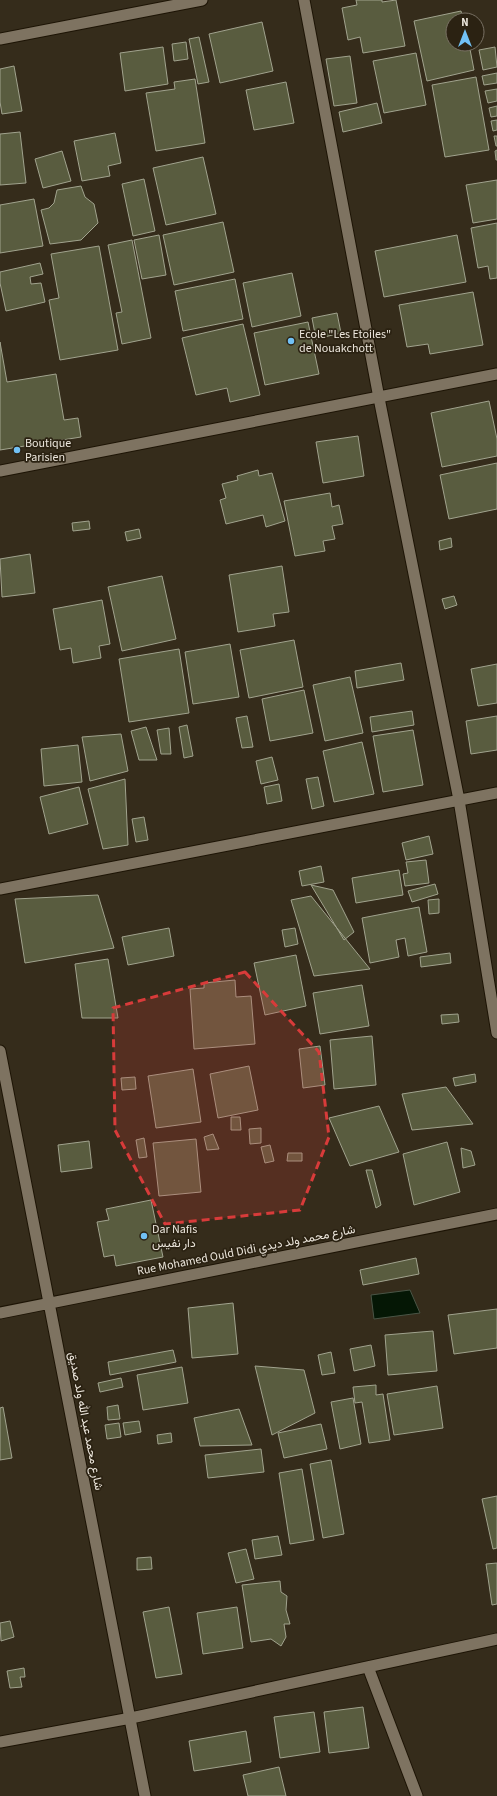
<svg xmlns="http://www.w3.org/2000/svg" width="497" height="1796" font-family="'Source Sans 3',Vazirmatn,sans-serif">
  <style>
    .water { fill: #051705; stroke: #4a5546 }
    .building { fill: #595c3f; stroke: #a1a38e }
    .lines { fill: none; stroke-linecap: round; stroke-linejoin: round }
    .minor-casing { stroke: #1d1405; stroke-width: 13 }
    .tertiary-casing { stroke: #1d1405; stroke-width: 13 }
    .minor { stroke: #7e7361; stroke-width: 11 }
    .tertiary { stroke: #7e7361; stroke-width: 11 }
    .marked { fill: #d83b3a; fill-opacity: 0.2; stroke: #d83b3a; stroke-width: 3; stroke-dasharray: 8 5; stroke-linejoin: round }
    .poi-dot { fill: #71c1f5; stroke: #2b2212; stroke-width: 1.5 }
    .labels { text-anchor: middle; stroke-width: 3.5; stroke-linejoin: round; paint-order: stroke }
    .poi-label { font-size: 12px; fill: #ece6dc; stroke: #2b2212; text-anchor: start }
    .street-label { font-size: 12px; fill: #ece6dc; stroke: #2b2212 }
  </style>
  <rect width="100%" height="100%" fill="#352c1b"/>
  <!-- water -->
  <path class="water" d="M410 1290 420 1313 374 1319 371 1295Z"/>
  <!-- building -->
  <path class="building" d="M356 0H382V2L396 0 405 46 363 53 360 37 348 40 342 8 357 5Z
    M461 11 463 20H453V44H469L474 70 427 81 414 21Z
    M262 22 273 71 220 83 209 34Z
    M199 37 209 82 198 84 189 39Z
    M186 42 188 59 174 61 172 44Z
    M163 47 168 84 125 91 120 53Z
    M495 47 497 67 483 70 479 50Z
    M416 53 426 105 384 113 373 61Z
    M350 56 357 103 334 106 326 59Z
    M14 66 22 111 2 114 0 102V69Z
    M497 73V83L484 85 482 76Z
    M476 77 489 150 445 157 432 85Z
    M195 79 205 143 156 151 146 93 175 89 174 82Z
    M286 82 294 123 254 130 246 90Z
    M497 89V101L488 103 485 91Z
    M377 103 382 123 343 132 339 112Z
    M497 106V116L491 117 489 108Z
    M497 120V130L493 131 491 121Z
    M20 132 26 183 0 185V134Z
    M115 133 121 163 108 166 110 176 82 181 74 141Z
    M494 136H497V146H496Z
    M497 150V160H496L495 151Z
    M62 151 71 181 43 188 35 159Z
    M203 157 216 214 166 225 153 168Z
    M144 179 155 231 133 236 122 184Z
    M497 180V219L473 223 466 185Z
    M81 186 85 197 94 204 98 223 81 240 50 244 41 210 49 208 54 203 57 190Z
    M34 199 43 246 0 253V205Z
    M223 222 234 272 174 285 163 235Z
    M497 223V278L490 279 488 266 478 268 471 228Z
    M159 235 166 275 142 279 134 240Z
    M457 235 466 282 384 297 375 251Z
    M132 240 151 338 122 344 116 313 122 312 108 245Z
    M99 246 118 350 60 360 49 300 59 298 51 254Z
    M40 263 43 274 30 277 31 284 41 283 45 302 6 311 0 283V272Z
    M292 273 301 316 252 327 243 283Z
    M235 279 243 319 183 331 175 291Z
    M473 292 483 345 430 354 428 344 407 347 399 305Z
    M337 313 341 333 316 339 312 318Z
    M308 322 319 374 265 385 254 333Z
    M243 324 260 395 230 402 227 388 196 395 182 338Z
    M0 342 7 382 56 374 64 420 78 418 81 437 0 450Z
    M489 401 497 439V456L442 467 431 413Z
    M358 436 364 476 323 483 316 442Z
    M497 463V509L449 519 440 475Z
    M258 470 259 476 272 473 285 521 266 527 263 515 226 524 220 500 226 498 222 484 238 480 237 476Z
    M330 493 332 507 339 505 343 524 332 526 335 539 323 541 325 551 295 556 284 501Z
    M89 521 90 529 73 531 72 523Z
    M139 529 141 538 127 541 125 532Z
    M451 538 452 547 440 550 439 541Z
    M30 554 35 593 2 597 0 559Z
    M282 566 289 612 273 614 275 626 238 632 229 575Z
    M162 576 176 639 122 651 108 587Z
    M454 596 457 605 445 609 442 599Z
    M102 600 110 644 99 646 101 658 73 663 71 648 60 650 53 609Z
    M294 640 303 687 249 698 240 650Z
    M230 644 239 697 193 704 185 652Z
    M179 649 189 713 129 722 119 659Z
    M401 663 404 680 357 688 355 671Z
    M497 664V703L478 706 471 669Z
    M350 677 363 733 325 741 313 685Z
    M304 690 313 733 270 741 262 699Z
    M412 711 414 725 372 732 370 717Z
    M247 716 253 747 242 748 236 718Z
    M497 716V750L471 754 466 721Z
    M187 725 193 756 184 758 179 727Z
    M146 727 157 760H139L131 731Z
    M169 728 171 754H161L157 730Z
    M413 730 423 785 383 792 373 736Z
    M121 734 128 771 90 781 82 737Z
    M362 742 374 794 334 802 323 751Z
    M78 745 82 782 44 786 41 749Z
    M272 757 278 780 261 784 256 761Z
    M318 777 324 806 312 809 306 779Z
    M125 779 128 845 103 849 88 789Z
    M279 784 282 801 267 804 264 787Z
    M79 787 88 824 49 834 40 797Z
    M144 817 148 840 136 842 132 819Z
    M429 836 433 854 406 860 402 843Z
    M426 860 429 883 405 886 403 874 408 873 406 862Z
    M321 866 324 882 302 886 299 871Z
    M399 870 403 895 356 903 352 878Z
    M435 884 438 894 412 902 408 891Z
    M311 885 333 890 354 932 344 940Z
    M98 895 114 948 25 963 15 899Z
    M311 896 370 969 314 976 291 900Z
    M439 899V913L429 914 428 900Z
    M419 907 427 952 408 956 405 938 396 940 399 957 370 963 362 918Z
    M169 928 174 956 128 965 122 937Z
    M295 928 298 944 285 947 282 930Z
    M450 953 451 963 421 967 420 957Z
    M296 955 306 1006 265 1015 254 963Z
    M108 959 118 1018H82L75 964Z
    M235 980 236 997 251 996 255 1044 194 1049 190 989 204 988V983Z
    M362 985 369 1026 320 1034 313 993Z
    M458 1014 459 1022 442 1024 441 1015Z
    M372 1036 376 1085 334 1089 330 1040Z
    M320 1046 325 1085 303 1088 299 1049Z
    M249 1066 258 1110 218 1118 210 1074Z
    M193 1069 201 1122 156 1128 148 1076Z
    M475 1074 476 1082 455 1086 453 1078Z
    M135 1077 136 1089 122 1090 121 1078Z
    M446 1087 473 1124 412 1130 402 1094Z
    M379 1106 399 1152 350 1166 329 1118Z
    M231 1117H240L241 1130H231Z
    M261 1128V1143L250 1144 249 1129Z
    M213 1134 219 1149 207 1150 204 1137Z
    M144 1138 147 1157 139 1158 136 1140Z
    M196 1139 201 1192 159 1196 153 1143Z
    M89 1141 92 1168 61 1172 58 1145Z
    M447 1142 460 1192 414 1205 403 1154Z
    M270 1145 274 1161 265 1163 261 1147Z
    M461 1148 471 1151 475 1165 463 1168Z
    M288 1153H302V1161H287Z
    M366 1170H372L381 1205 376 1208Z
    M151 1200 163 1257 116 1266 114 1255 104 1257 97 1222 109 1220 106 1209Z
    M416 1258 419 1274 363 1285 360 1270Z
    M233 1303 238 1354 192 1358 188 1308Z
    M497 1309V1348L454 1354 448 1315Z
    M433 1331 437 1371 388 1375 385 1335Z
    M371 1345 375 1366 354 1371 350 1349Z
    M173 1350 176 1362 110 1375 108 1362Z
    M331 1352 335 1373 322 1375 318 1355Z
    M255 1366 304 1370 315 1413 272 1435Z
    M182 1367 188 1403 143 1410 137 1375Z
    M121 1378 123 1387 100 1392 98 1383Z
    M376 1385V1395L383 1394 390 1440 369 1443 362 1402 355 1403 353 1387Z
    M437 1386 443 1428 394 1435 387 1394Z
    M353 1398 361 1444 340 1449 331 1402Z
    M118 1405 120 1419 108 1420 107 1407Z
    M3 1407 12 1458 0 1460V1408Z
    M239 1409 252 1445 200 1446 194 1418Z
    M139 1421 141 1432 125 1435 123 1423Z
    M119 1423 121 1437 107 1439 105 1425Z
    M321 1424 327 1449 284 1458 278 1433Z
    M171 1433 172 1442 158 1444 157 1435Z
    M261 1449 264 1472 208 1478 205 1455Z
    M331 1460 344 1534 323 1538 310 1464Z
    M302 1469 314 1540 290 1544 279 1473Z
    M497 1496V1548L493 1549 482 1499Z
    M278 1536 282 1555 255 1559 252 1540Z
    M246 1549 254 1579 236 1583 228 1553Z
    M151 1557 152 1569 137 1570V1558Z
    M497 1563V1604L492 1605 486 1564Z
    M280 1581 281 1592 287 1596 286 1610 290 1624H284L286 1637 281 1646 271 1639 251 1642 242 1585Z
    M169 1607 182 1674 156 1678 143 1612Z
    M237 1607 243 1648 203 1654 197 1613Z
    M10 1621 14 1637 1 1641 0 1623Z
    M24 1668 25 1677H20L22 1687 10 1688 7 1671Z
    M363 1707 369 1748 329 1753 324 1712Z
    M314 1712 320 1752 280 1758 274 1717Z
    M246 1731 251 1762 194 1771 189 1741Z
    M279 1767 286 1796H248L243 1775Z"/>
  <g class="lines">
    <defs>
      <path id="minor" d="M304 0 379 398 459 800 497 1033
        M0 39 202 0
        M0 889 497 793
        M0 1051 145 1796
        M0 1313 497 1214
        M368 1667 417 1796
        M0 1742 131 1718 497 1639"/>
      <path id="tertiary" d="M0 471 497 374"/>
    </defs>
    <!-- minor casing -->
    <use href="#minor" class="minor-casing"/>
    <!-- tertiary casing -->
    <use href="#tertiary" class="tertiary-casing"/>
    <!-- minor -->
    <use href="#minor" class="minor"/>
    <!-- tertiary -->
    <use href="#tertiary" class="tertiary"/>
  </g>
  <!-- marked area -->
  <path class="marked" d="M245 972 319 1052 329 1137 300 1210 165 1224 115 1130 113 1008Z"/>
  <!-- markers -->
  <g class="poi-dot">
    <circle cx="291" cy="341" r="4"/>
    <circle cx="17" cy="450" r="4"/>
    <circle cx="144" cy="1236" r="4"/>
  </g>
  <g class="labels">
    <!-- poi labels -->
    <g class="poi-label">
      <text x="299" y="338">Ecole "Les Etoiles"<tspan x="299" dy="14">de Nouakchott</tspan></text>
      <text x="25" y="447">Boutique<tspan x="25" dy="14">Parisien</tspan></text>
      <text x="152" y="1233">Dar Nafis<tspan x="152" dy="14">دار نفيس</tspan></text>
    </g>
    <!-- street labels -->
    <g class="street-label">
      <text transform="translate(246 1250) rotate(-11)" y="4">Rue Mohamed Ould Didi شارع محمد ولد ديدي</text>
      <text transform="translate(86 1421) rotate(79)" y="4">شارع محمد عبد الله ولد صديق</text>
    </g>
  </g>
  <!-- north arrow -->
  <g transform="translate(465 32)"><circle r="19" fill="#2b2212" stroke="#787063"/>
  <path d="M0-3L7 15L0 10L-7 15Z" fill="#71c1f5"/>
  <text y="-6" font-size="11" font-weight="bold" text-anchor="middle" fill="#ece6dc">N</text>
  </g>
</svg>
